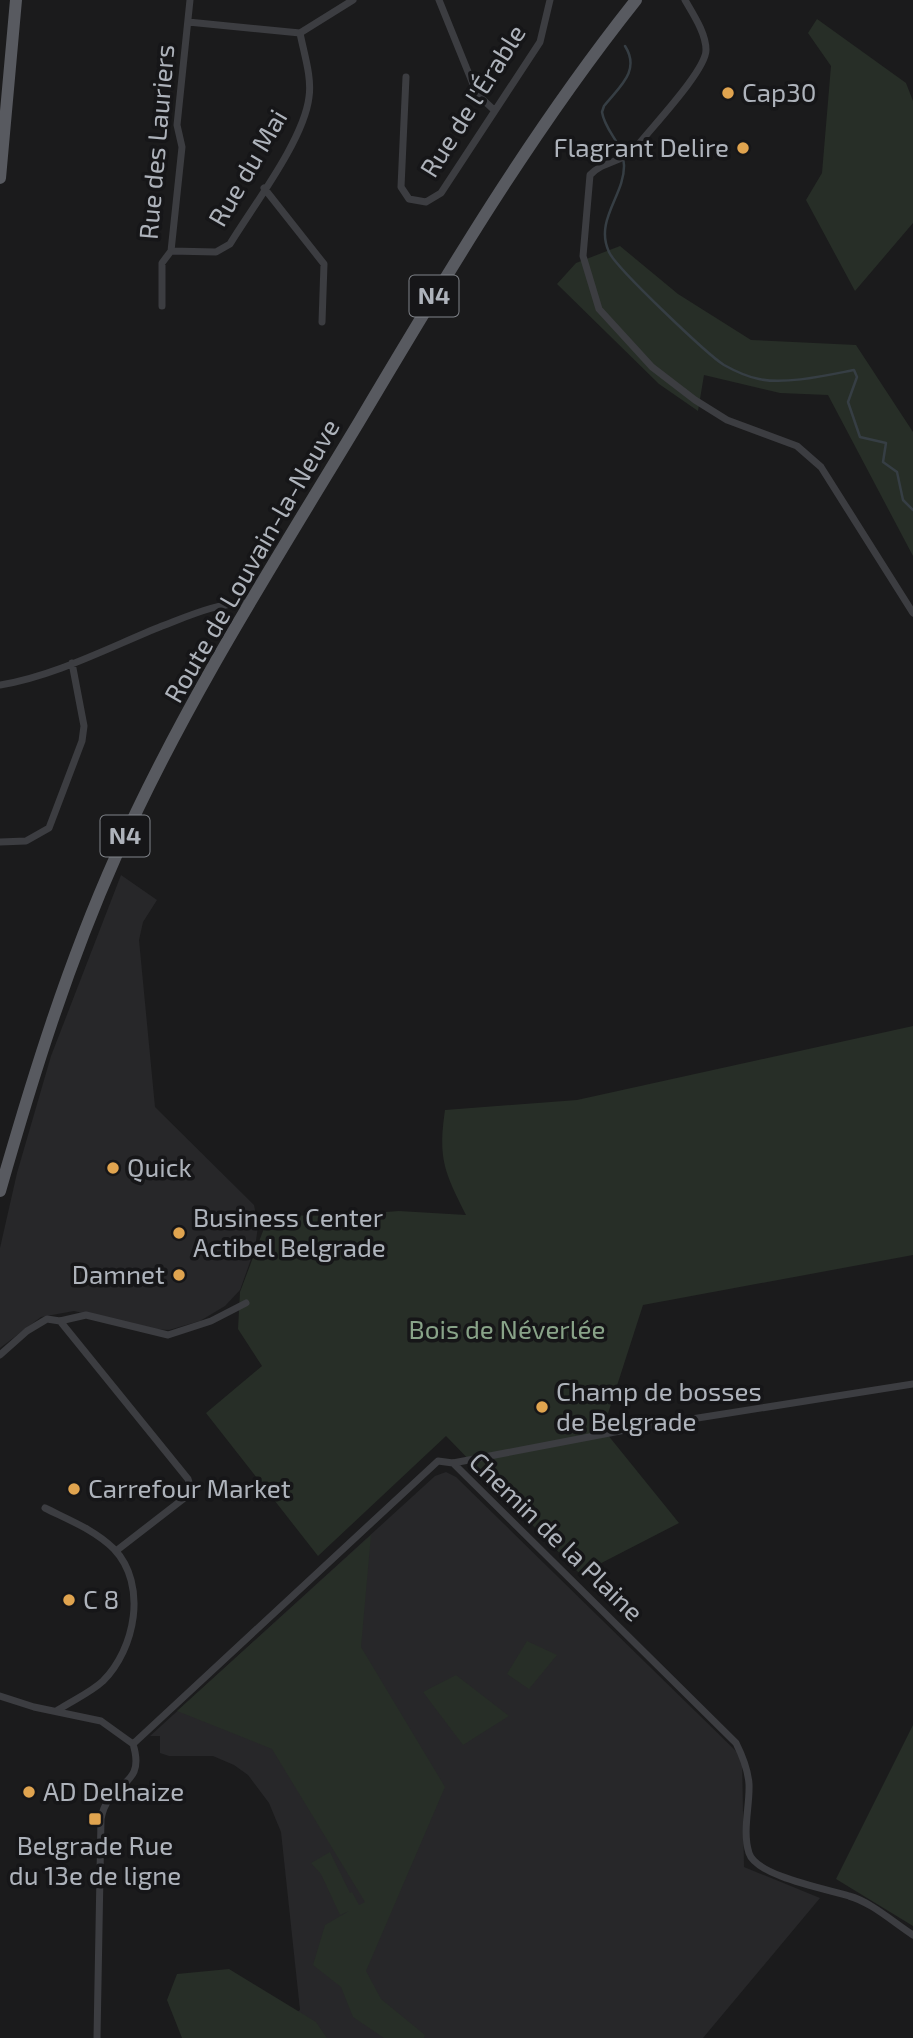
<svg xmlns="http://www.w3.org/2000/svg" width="913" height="2038" font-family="'Exo 2',sans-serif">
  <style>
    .built { fill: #272729 }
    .green { fill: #272e27 }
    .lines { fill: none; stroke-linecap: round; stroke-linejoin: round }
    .stream { stroke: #363e44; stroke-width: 2.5 }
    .minor { stroke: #3c3d41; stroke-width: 7 }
    .primary { stroke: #585a60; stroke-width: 12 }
    .poi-dot { fill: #e0a44f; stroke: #161618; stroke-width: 2.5 }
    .labels { text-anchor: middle; stroke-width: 7; stroke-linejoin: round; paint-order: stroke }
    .shield { fill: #161618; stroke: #80848a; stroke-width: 2 }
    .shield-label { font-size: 24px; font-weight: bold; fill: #aeb3bb }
    .poi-label { font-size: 26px; fill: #aeb3bb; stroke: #161618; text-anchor: start }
    .street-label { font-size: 26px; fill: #aeb3bb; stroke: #161618 }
    .park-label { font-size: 26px; fill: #88a388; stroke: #161618 }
  </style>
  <rect width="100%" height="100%" fill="#1b1b1c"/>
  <!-- built -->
  <path class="built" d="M121 875 157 900 143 922 139 940 155 1107 254 1205 258 1226 255 1248 240 1290 225 1306 200 1321 169 1330 152 1329 74 1311 41 1317 0 1348V1248L17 1173 51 1056Z
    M446 1472 456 1477 742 1757 744 1867 820 1898 703 2038H261L300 2010 281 1832 269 1803 248 1775 234 1765 213 1756H169L160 1753V1736H150L435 1476Z"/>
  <!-- green -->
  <path class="green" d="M817 19 906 83 913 101V223L855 291 806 200 822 173 831 66 808 33Z
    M620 246 678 294 751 340 856 345 913 432V556L828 395 780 393 704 375 698 411 659 384 557 284 576 263Z
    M913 1026V1255L643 1305 603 1429 679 1523 580 1574 446 1436 318 1556 206 1413 262 1366 238 1329 240 1292 269 1215 333 1216 399 1211 466 1215C444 1171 438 1159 445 1110L577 1100Z
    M371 1535 361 1647 445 1787 366 1971 381 1999 425 2035 424 2038H384L353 2017 341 1987 313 1965 325 1925 349 1911 340 1915 321 1874 311 1863 330 1852 350 1893 352 1892 359 1905 365 1902 272 1749 177 1711Z
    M527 1641 557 1655 529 1689 507 1674Z
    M456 1675 509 1716 463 1745 423 1692Z
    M913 1725V1926L836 1879Z
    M229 1969 316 2022 327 2038H182L167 2000 177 1974Z"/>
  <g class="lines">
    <!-- stream -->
    <path class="stream" d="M625 46C641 71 619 87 604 106L602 112C605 132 624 144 624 165 625 195 594 220 609 252 616 268 708 355 724 365 733 370 748 377 759 379 785 385 828 375 854 370L857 377 848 402 860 437 886 443 883 462 897 472 903 500 913 510"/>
    <!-- minor -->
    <path class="minor" d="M439 0 477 94 494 110
      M685 0C693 14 706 33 706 50 706 71 649 130 634 150 620 163 603 161 590 175L583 256 599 309 652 367 695 400 727 420 797 446 821 467 913 613
      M188 22 300 33
      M406 77 401 187 409 199 426 202 441 193 540 42 550 0
      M264 188 324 264 322 322
      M171 251 216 252 230 244C253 206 304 140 309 97 312 77 304 54 300 33L353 0
      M162 306V263L171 251 182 147 177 125 190 0
      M0 685C55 676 110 647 162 626 191 615 219 602 250 603
      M0 842 26 841 49 828 82 741 84 726 72 663
      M60 1321 188 1479 191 1489 187 1496 116 1551
      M0 1355 27 1331 47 1319 60 1321 86 1315 168 1335 211 1321 246 1303
      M453 1463 736 1743C743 1757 748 1769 749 1784 750 1806 742 1831 749 1853 756 1876 826 1889 849 1896 871 1902 893 1922 913 1935
      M45 1508C69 1520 95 1530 114 1549 148 1585 135 1649 103 1681 90 1693 73 1700 58 1710
      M0 1696 34 1707 101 1721 133 1744
      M133 1744 438 1461 453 1463 641 1427 913 1384
      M97 2038 101 1819C108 1779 147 1789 133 1744"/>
    <!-- primary -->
    <path class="primary" d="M0 178 16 0
      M0 1191C33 1076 67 966 116 856 183 705 274 563 359 422 445 277 531 132 636 0"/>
  </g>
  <!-- markers -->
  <g class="poi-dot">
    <circle cx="728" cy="93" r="7"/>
    <circle cx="743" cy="148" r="7"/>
    <circle cx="113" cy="1168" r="7"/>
    <circle cx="179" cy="1233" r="7"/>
    <circle cx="179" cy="1275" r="7"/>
    <circle cx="542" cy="1407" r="7"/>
    <circle cx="74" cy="1489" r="7"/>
    <circle cx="69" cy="1600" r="7"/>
    <circle cx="29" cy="1792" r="7"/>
    <rect x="88" y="1812" width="14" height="14" rx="3.5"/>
  </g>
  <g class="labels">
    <!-- shield labels -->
    <g class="shield">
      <rect x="409.5" y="275.5" width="49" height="41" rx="5"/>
      <rect x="100.5" y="815.5" width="49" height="41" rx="5"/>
    </g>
    <g class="shield-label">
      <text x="434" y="304">N4</text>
      <text x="125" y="844">N4</text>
    </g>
    <!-- poi labels -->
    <g class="poi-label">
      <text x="742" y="102">Cap30</text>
      <text x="729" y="157" text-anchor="end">Flagrant Delire</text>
      <text x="127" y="1177">Quick</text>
      <text x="193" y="1227">Business Center<tspan x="193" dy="30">Actibel Belgrade</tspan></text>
      <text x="165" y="1284" text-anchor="end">Damnet</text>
      <text x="556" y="1401">Champ de bosses<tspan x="556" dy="30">de Belgrade</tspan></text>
      <text x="88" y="1498">Carrefour Market</text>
      <text x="83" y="1609">C 8</text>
      <text x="43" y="1801">AD Delhaize</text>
      <text x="95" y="1855" text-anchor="middle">Belgrade Rue<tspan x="95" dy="30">du 13e de ligne</tspan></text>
    </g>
    <!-- street labels -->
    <g class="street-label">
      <text transform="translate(473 101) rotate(-58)" y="9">Rue de l'Érable</text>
      <text transform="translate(157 142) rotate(-85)" y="9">Rue des Lauriers</text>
      <text transform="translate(248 168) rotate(-60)" y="9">Rue du Mai</text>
      <text transform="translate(252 561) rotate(-60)" y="9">Route de Louvain-la-Neuve</text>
      <text transform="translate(556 1537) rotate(44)" y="9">Chemin de la Plaine</text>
    </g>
    <!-- park labels -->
    <g class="park-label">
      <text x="507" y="1339">Bois de Néverlée</text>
    </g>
  </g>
</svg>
